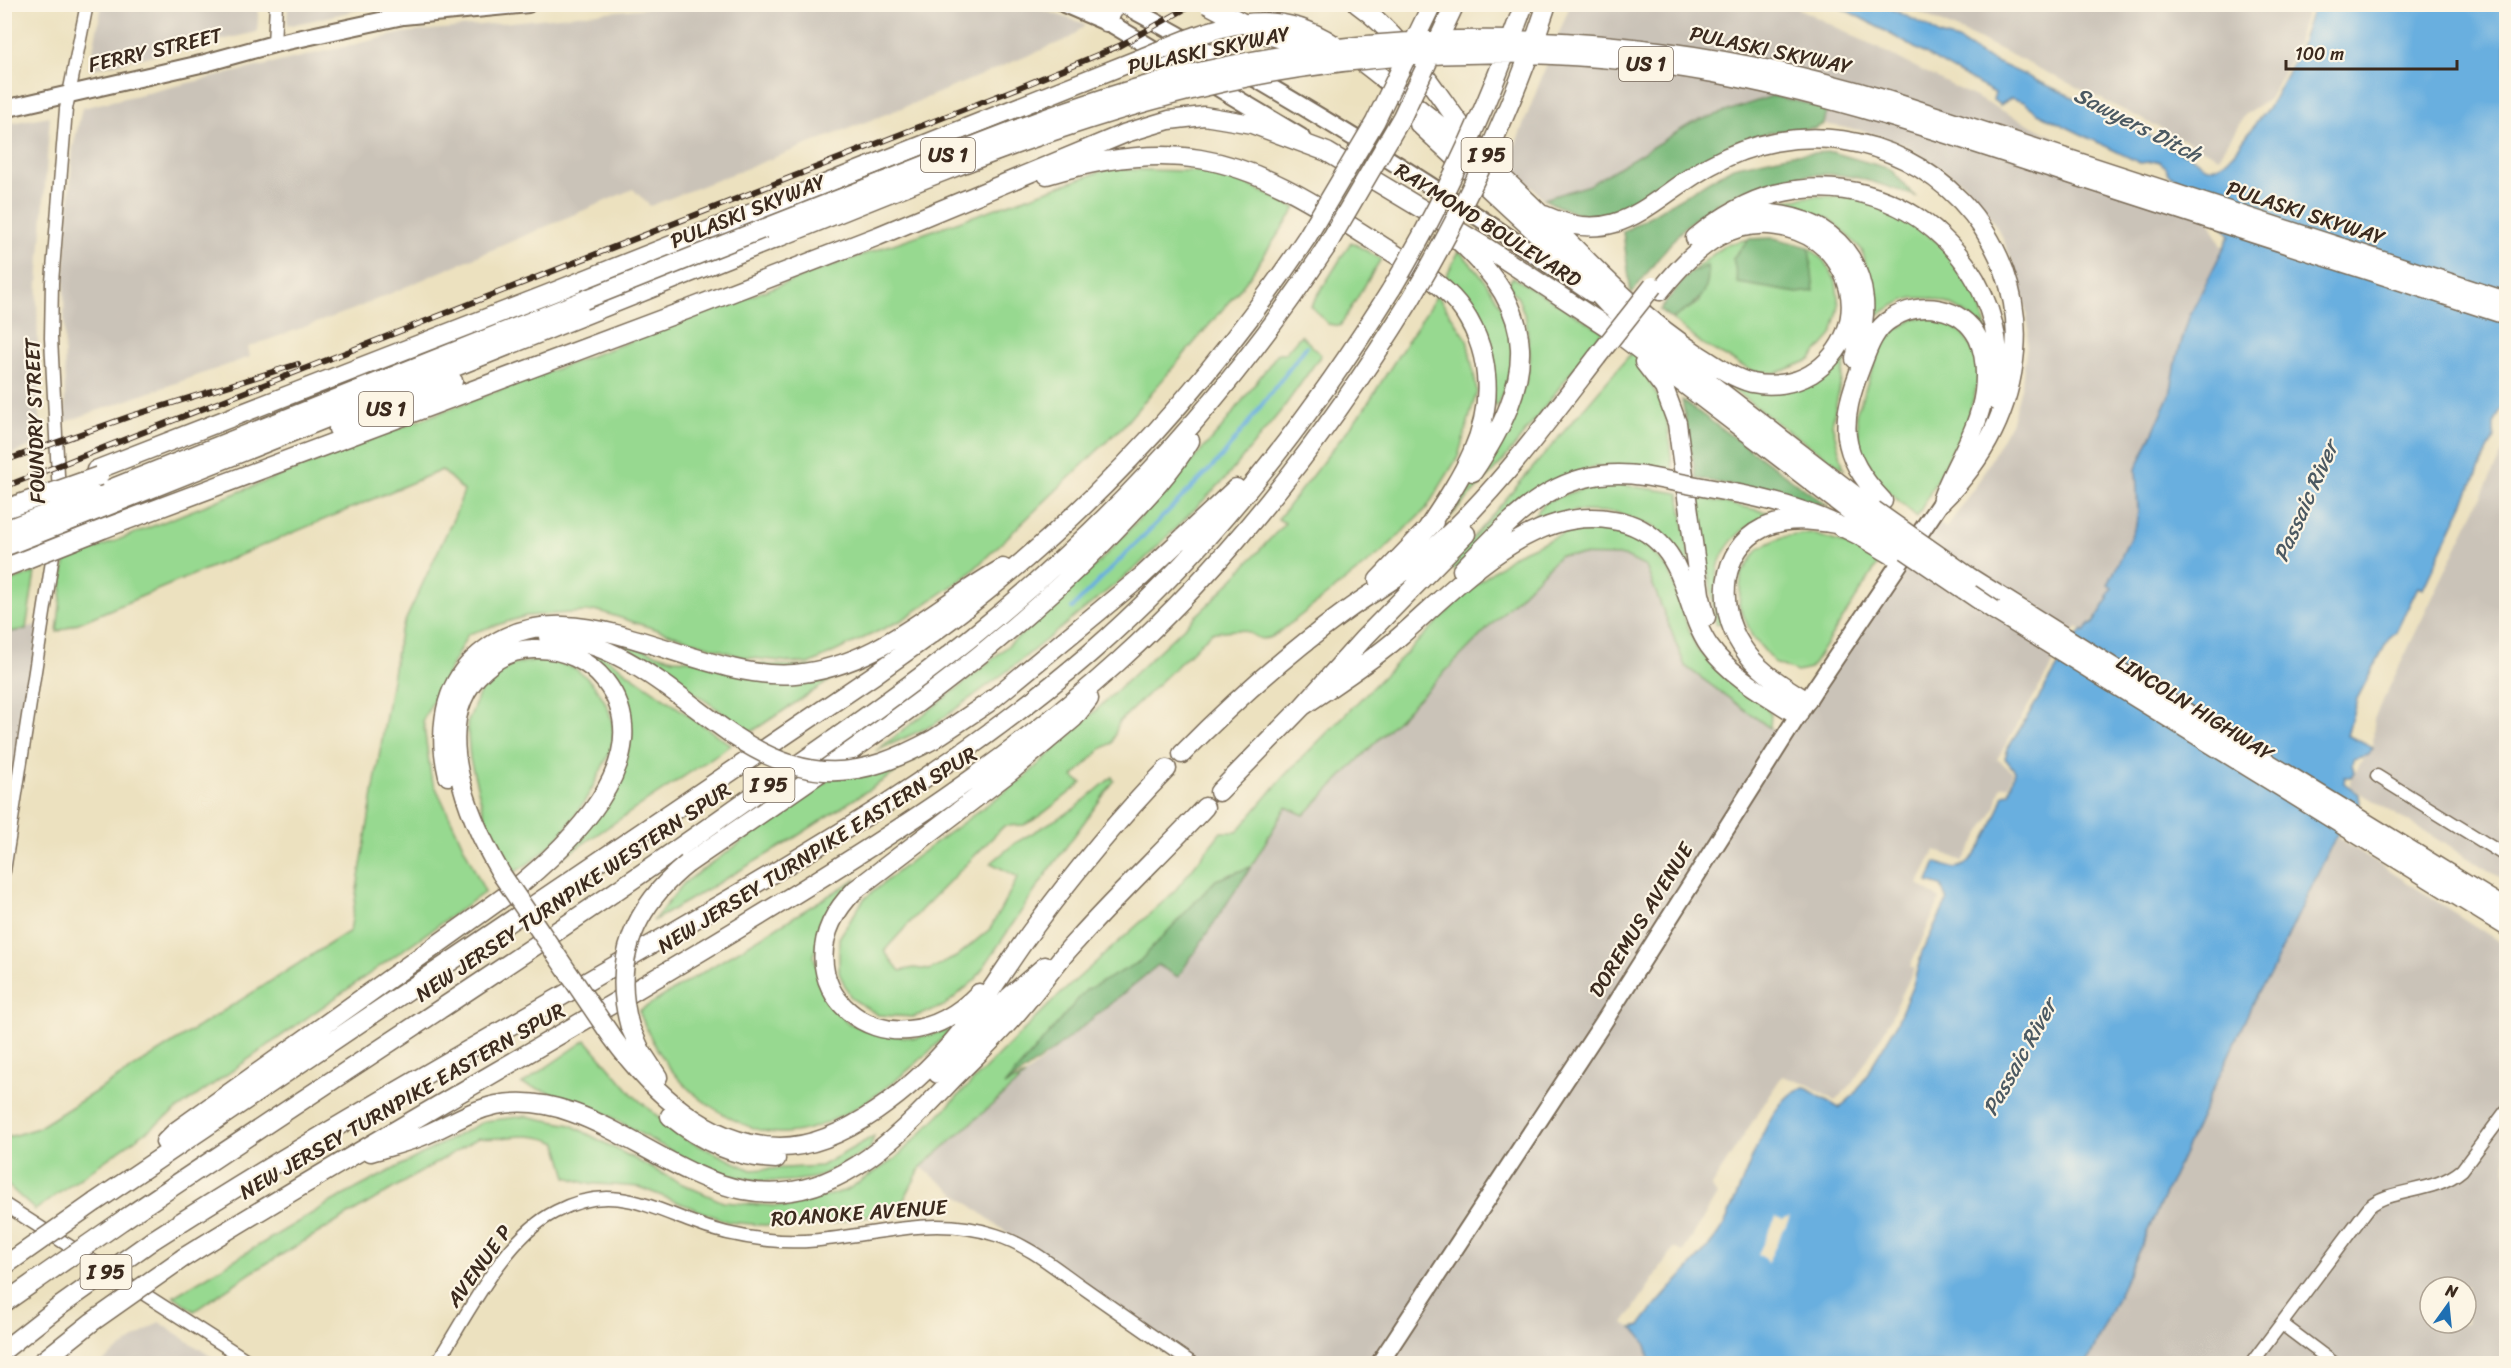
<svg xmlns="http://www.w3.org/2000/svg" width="2511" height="1368" font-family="Sriracha,sans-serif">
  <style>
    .industrial { fill: #cac3b8; fill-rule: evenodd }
    .green { fill: #97d990; stroke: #698257; stroke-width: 1.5 }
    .forest { fill: #79b97a; stroke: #5a724c; stroke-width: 1.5 }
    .water { fill: #69afdf; stroke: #526c7e; stroke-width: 1.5 }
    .pier { fill: #ece1bf }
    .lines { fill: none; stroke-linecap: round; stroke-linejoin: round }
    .stream { stroke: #69afdf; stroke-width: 4 }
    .minor-casing { stroke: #796a56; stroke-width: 15 }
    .major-casing { stroke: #796a56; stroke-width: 20 }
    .highway-casing { stroke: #796a56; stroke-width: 21 }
    .minor { stroke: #fff; stroke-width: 12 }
    .major { stroke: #fff; stroke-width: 16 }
    .highway { stroke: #fff; stroke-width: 18 }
    .rail-casing { stroke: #3b2a1e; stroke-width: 6 }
    .rail { stroke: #fcf5e5; stroke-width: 4; stroke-dasharray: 11; stroke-linecap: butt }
    .highway-bridge-casing { stroke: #796a56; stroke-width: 21; stroke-linecap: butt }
    .highway-bridge { stroke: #fff; stroke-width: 18 }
    .labels { text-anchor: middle; stroke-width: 4.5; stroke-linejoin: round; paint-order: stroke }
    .shield { fill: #fcf5e5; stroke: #75675a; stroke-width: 1.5 }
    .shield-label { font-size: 20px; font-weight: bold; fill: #3b2a1e }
    .street-label { font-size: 21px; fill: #3b2a1e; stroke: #fcf5e5 }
    .water-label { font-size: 22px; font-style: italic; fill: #4b5962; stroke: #fcf5e5 }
  </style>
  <rect width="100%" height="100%" fill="#fcf5e5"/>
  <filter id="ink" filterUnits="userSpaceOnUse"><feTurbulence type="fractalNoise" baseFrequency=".0167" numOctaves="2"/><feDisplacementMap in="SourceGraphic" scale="12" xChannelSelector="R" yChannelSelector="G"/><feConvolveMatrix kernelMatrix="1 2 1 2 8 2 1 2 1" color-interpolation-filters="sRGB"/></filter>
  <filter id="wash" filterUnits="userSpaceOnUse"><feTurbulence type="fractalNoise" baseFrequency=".008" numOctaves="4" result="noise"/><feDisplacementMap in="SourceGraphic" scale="24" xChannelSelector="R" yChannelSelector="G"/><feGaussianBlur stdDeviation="1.35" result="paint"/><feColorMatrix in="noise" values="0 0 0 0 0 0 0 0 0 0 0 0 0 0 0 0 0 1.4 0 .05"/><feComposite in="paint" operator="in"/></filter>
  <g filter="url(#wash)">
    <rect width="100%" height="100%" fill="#ece1bf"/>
    <!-- industrial -->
    <path class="industrial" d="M1006 4V8L1014 10 1016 5H1027L1086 24 1070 38 912 104 650 206 633 189 352 310 248 347 250 357 65 422 64 275 73 148 82 108 403 33 685 4Z
      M102 5H259L257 32 89 70Z
      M288 5V4L380 5 287 26Z
      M1570 5H1792L2092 156 2167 187 2205 213 2224 250 2203 287 2177 357 2170 395 2156 428 2138 496V511L2136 525 2108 584 2112 588 2108 596 2109 597 2085 632 2077 627 2053 664 1997 759 2013 772 2009 785 2001 786 1995 809 1963 861 1935 850 1918 884 1940 899 1910 967 1914 969 1885 1030 1853 1083 1835 1101 1809 1085 1782 1076 1711 1186 1717 1195 1683 1252 1674 1248 1624 1323 1640 1333 1644 1339 1649 1353V1363H1176L921 1167 1055 1049 1158 965 1178 976 1251 867 1286 807 1304 815 1560 555 1624 556 1646 567 1685 665 1786 739 1928 517 1946 528 1975 488 2012 421 2022 384 2029 328 2020 283 2002 236 1983 205 1962 182 1903 144 1864 131 1824 124 1828 108 1692 123 1589 185 1544 199 1508 164Z
      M1902 5H2309L2294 53 2269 99 2245 115 2219 157 1985 42Z
      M50 116 37 300 40 442 6 457 12 473 5 476V124Z
      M2506 445V881L2359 792 2350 786V781L2366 754 2373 748 2374 719Z
      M40 624 5 862V633Z
      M2337 837 2506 946V1363L2087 1364 2257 993 2268 978ZM2430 1287H2466V1323H2430Z
      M159 1322 221 1363H100Z"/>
    <!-- green -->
    <path class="green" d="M1108 169 1222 172 1296 208 1245 283 1124 425 967 576 902 620 809 664 742 657 599 611 526 616 468 634 423 720 431 777 485 892 35 1210 5 1183V1138L38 1128 350 931 400 632 454 517 464 491 442 470 57 632 65 561 420 420 839 263Z
      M1816 196 1857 197 1903 216 1953 254 1981 302 1986 331C1968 312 1942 295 1914 298 1903 299 1889 309 1879 314L1862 250 1830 219 1772 202Z
      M1749 239 1733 258 1809 247 1824 261 1836 281 1839 306 1832 335 1810 360 1777 373 1752 371 1702 344 1672 319 1699 302 1707 266 1690 273 1725 245Z
      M1351 242 1381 259 1340 326 1328 324 1311 306Z
      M1459 251C1487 280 1518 319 1512 362 1510 377 1502 392 1497 407L1493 402 1490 361 1444 280Z
      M1513 277 1603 331 1503 461 1449 518 1498 450 1526 382 1530 358 1526 319 1518 298 1507 285Z
      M1437 295 1467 339 1477 391 1458 457 1426 509 1383 551 1277 634C1255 647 1255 629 1237 630 1228 630 1221 632 1212 632L1119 722 1112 743 1101 749 1073 777 1082 783 1037 818 1024 825 1004 826 922 909 884 951 900 971 914 968 929 970 956 957 990 929 1018 877 991 863 1015 843 1074 809 1112 777 1114 781 1045 876 975 980 944 1006 913 1017 878 1015 851 998 839 973V938L864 899 912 860 1025 777 1214 599 1285 523 1278 519 1364 409Z
      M1916 318H1940L1962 333 1975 353 1980 375 1966 425 1917 517 1879 483 1860 445 1856 414 1885 336Z
      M1301 335 1321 355 1284 407 1226 478 1138 566 1010 669 935 724 876 751 963 684 1036 622 1104 557 1221 429 1278 353H1285Z
      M1633 351 1666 412 1673 474 1596 466 1549 484 1454 570 1450 564Z
      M1846 357 1832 424 1844 469 1780 425 1714 375 1811 381Z
      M1623 485 1679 493 1693 579 1689 585 1682 554 1654 527 1615 512 1574 511 1519 531 1547 501 1587 487Z
      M1697 497 1780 515C1771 518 1757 520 1749 526 1711 552 1713 583 1722 623L1716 624Z
      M1607 528 1645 544 1670 571 1682 612 1697 649 1728 680 1763 704 1771 714 1770 728 1685 666 1646 567 1624 556 1560 555 1304 815 1286 807 1251 867 1216 880 1138 963 1086 990 1005 1085 1025 1076 921 1167 899 1209 834 1223 787 1227 728 1222 639 1187 585 1183 567 1177 557 1143C527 1129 507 1141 478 1138L254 1271 194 1311 174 1296 331 1202 485 1121 526 1116 571 1125 680 1183 723 1202 789 1207 847 1190 895 1159 1057 997 1173 893 1221 832H1237L1284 776 1470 589 1516 554 1564 533Z
      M1810 533 1861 549 1878 564 1810 669 1797 672 1775 663 1752 636 1739 605 1741 575 1759 548 1782 537Z
      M35 572 26 629 5 633V584Z
      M567 642 605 657 731 745 557 861 623 770 632 733 623 695 608 670Z
      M620 642 673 659 847 669 751 732Z
      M542 660C552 663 569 664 577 670 600 686 618 716 612 745 611 752 606 759 603 766 584 808 555 851 513 873L485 817 470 759 467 724 482 687 512 664Z
      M941 743 785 844 653 921 684 883 830 779Z
      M856 879 824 919 814 956 823 990 846 1022 879 1034 916 1038 952 1029C914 1069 842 1131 784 1133 758 1134 733 1121 712 1107 676 1084 654 1051 639 1011Z
      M586 1040 633 1095 683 1138 751 1170 821 1166 874 1136 870 1149C854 1157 829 1174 813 1178 724 1195 669 1147 596 1109 573 1098 546 1092 522 1084Z"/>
    <!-- forest -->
    <path class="forest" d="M1772 96 1828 108 1824 124 1815 128 1771 132 1731 144 1603 219C1581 216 1563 210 1544 199L1589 185 1692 123Z
      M1832 152 1890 169 1915 196C1895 190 1874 181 1854 177 1800 166 1721 191 1683 229 1664 249 1648 273 1631 294L1623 232 1733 167 1792 154Z
      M1774 238 1809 247 1814 291 1797 293 1738 283 1733 258 1749 239Z
      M1707 266C1712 296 1694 305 1672 319L1660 310 1688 274Z
      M1682 400 1828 506 1696 478Z
      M1251 867 1178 977 1158 965 1055 1049 1004 1086 1086 990 1138 963 1216 880Z"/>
    <!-- water -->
    <path class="water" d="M1835 5H1883L1927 26 1939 35 1958 40 1981 55 2099 109 2180 153C2195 154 2197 165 2209 167 2232 170 2251 122 2268 109L2298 53 2314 5H2506V398L2494 424V438L2423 589 2418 587 2396 632 2389 638 2357 699 2347 735 2373 748 2368 755 2353 759 2352 765 2355 772 2352 777H2345L2344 783 2359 794 2360 804 2336 836 2268 978 2257 994 2087 1363H1649C1649 1349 1645 1337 1632 1328L1640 1326C1662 1293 1693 1268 1717 1236 1725 1226 1730 1211 1735 1199 1747 1174 1773 1088 1806 1088L1839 1108 1855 1094 1894 1029 1913 985 1922 952 1947 901 1941 886 1928 882 1936 862C1941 864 1948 868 1954 868 1978 868 1998 813 2004 794L2009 793 2015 771 2005 758 2008 748 2075 639 2083 630 2085 632 2090 624 2092 625 2109 598 2107 596 2112 588 2108 585 2136 525 2138 511 2136 469 2170 395 2177 357 2189 317 2230 235 2188 184 2168 174 2166 167 2158 161 2140 163 2038 113 2024 102 2011 98 2000 105 1993 100 1995 93C1941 65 1890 31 1835 5Z"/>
    <!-- pier -->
    <path class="pier" d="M1776 1217 1783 1219 1790 1217 1767 1264 1765 1258 1758 1254Z"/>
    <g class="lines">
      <!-- stream -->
      <path class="stream" d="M1072 608 1222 457 1306 347"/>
    </g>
  </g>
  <g filter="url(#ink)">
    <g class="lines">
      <defs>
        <path id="minor" d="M274 44 276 4
          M59 495 51 338 52 282 66 109 87 4
          M2377 776 2506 856
          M4 871 55 542
          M4 1204 253 1364
          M2282 1324 2335 1364
          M436 1364C466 1317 505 1237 555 1212 606 1185 640 1202 689 1221 714 1231 741 1237 768 1240 846 1249 917 1209 996 1235 1028 1245 1054 1267 1081 1286 1118 1312 1155 1338 1193 1364
          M2251 1364 2369 1207C2389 1188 2434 1194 2462 1170L2506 1111"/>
        <path id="major" d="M1064 4 1113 25 1301 137
          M1122 4C1285 91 1441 189 1592 294
          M4 109 205 63 274 44 403 16 528 4
          M1379 1364 1603 1023 1814 690 1941 502"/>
        <path id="highway" d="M1357 4C1407 39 1439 100 1477 146
          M1106 22 1117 4
          M1352 55C1379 73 1403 96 1428 116 1453 137 1480 157 1503 178 1569 238 1624 307 1699 355 1716 366 1733 378 1752 383 1772 387 1794 384 1811 374 1827 364 1839 350 1846 332 1861 291 1838 246 1797 231 1736 209 1695 247 1660 291
          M1419 124 1570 264 1607 304 1874 510
          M1047 175C1096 160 1149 151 1200 159 1267 170 1323 209 1379 244 1407 262 1437 279 1458 304 1474 324 1484 350 1486 375 1492 434 1458 482 1427 529
          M1544 215C1620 250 1650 198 1711 165 1794 119 1895 133 1961 201 1999 241 2020 296 2015 351 2010 411 1984 460 1941 502
          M1740 215C1799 207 1858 234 1864 300 1866 320 1859 339 1855 359
          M1453 236C1543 313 1535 380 1473 472
          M1695 238C1718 219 1745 202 1775 194 1904 162 2018 272 1996 401
          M1644 362 1664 388 1677 423 1700 594 1706 617
          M338 429 453 381
          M96 470 551 293 1139 59
          M1729 492C1776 500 1816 513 1858 535
          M95 495 584 300
          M1883 501C1838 453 1839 423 1862 364 1868 348 1875 328 1891 319 1919 300 1962 306 1978 338 1985 354 1986 375 1984 392 1979 431 1955 462 1942 498
          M95 511 777 238
          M103 529 689 309 878 236 1126 133 1169 120 1204 116 1252 124 1327 152 1487 248 1624 338 1864 522
          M1462 570C1517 514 1558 463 1644 476
          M1971 578 2127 676 2506 909
          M1378 580 1434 522
          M1994 610 2506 926
          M548 637C622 640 677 697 734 736
          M1807 701C1782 685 1757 671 1741 645 1717 608 1719 550 1763 528 1787 517 1811 520 1836 524
          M1303 706C1335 684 1369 663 1399 637 1456 588 1530 504 1613 520 1633 523 1650 532 1664 548 1687 575 1689 617 1709 646 1730 676 1768 696 1798 715
          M934 739 988 703 1142 576 1236 488
          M1182 754C1233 702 1287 654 1346 611 1373 591 1403 576 1428 553 1493 496 1544 426 1597 357
          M448 776C439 739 441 695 468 665 559 568 688 683 795 674 880 666 933 607 1003 568
          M1219 792 1303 706 1364 638 1466 534
          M687 864C835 762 979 671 1105 541 1135 509 1168 478 1190 441
          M979 993C887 1089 765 980 855 890L1010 772 1074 718 1089 699
          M630 1027 641 1051 658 1077
          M612 1037C651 1091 709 1147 780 1147 844 1147 915 1086 954 1040 983 1006 1006 965 1033 929 1074 873 1118 819 1167 769
          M938 1074 1009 997 1045 966
          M670 1116C701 1141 736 1158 776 1159
          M165 1142 176 1131 508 894C563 851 665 758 605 681 589 661 564 649 538 649 518 648 499 656 484 670 425 722 470 821 502 875
          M371 1152C387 1147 404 1143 420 1137 446 1127 468 1111 496 1105 584 1087 659 1174 743 1190 830 1207 893 1142 947 1085 972 1059 999 1035 1022 1007 1041 985 1057 961 1077 940 1118 894 1163 852 1205 807
          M95 1202 874 675C908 650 944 626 977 599 1106 497 1216 373 1307 237
          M123 1220C324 1084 529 954 727 814 808 757 890 702 968 640 1107 528 1227 398 1325 249
          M153 1240C322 1131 499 1033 673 932 818 848 961 764 1089 654 1210 549 1308 423 1392 288
          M183 1258C372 1140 567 1034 756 918 884 840 1007 763 1118 662 1234 557 1329 432 1411 299
          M4 1303 34 1282
          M4 1350 60 1306
          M39 1364 92 1322"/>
      </defs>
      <!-- minor casing -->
      <use href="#minor" class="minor-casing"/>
      <!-- major casing -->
      <use href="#major" class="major-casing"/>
      <!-- highway casing -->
      <use href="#highway" class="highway-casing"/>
      <!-- minor -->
      <use href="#minor" class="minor"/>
      <!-- major -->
      <use href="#major" class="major"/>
      <!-- highway -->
      <use href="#highway" class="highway"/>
      <defs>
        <path id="rail" d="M4 461 131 416 298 364
          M4 487 1018 88 1119 46 1194 4"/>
      </defs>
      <!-- rail casing -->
      <use href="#rail" class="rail-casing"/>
      <!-- rail -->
      <use href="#rail" class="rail"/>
      <defs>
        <path id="highway-bridge" d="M1207 4 1264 34 1314 48
          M1139 59C1204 32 1266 0 1333 44
          M1307 237 1375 122 1432 4
          M777 238C947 170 1117 96 1299 68 1443 46 1597 49 1739 78 1860 103 1977 144 2094 182 2232 227 2369 271 2506 315
          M1325 249 1402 117 1455 4
          M1392 288C1446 198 1489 103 1524 4
          M1411 299C1466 206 1513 107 1547 4
          M584 300C689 258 795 216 900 175 993 138 1085 100 1182 76 1415 19 1658 31 1887 100L2506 301
          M1597 357 1653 286
          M1644 476 1729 492
          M5 509 99 476
          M1874 510 1971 578
          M1864 522 1994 610
          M5 530 95 495
          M1858 535 1892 555
          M4 547 95 511
          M4 568 103 529
          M734 736C808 785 859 780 934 739
          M502 875 612 1037
          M630 1027C611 960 635 906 687 864
          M7 1264 95 1202
          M34 1282 123 1220
          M60 1306 153 1240
          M92 1322 183 1258"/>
      </defs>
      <!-- highway-bridge casing -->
      <use href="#highway-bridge" class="highway-bridge-casing"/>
      <!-- highway-bridge -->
      <use href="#highway-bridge" class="highway-bridge"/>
    </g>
  </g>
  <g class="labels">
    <!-- shield labels -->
    <g class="shield">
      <rect x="1619" y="47" width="54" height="34" rx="4.5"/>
      <rect x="921" y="138" width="54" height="34" rx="4.5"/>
      <rect x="1461.5" y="138" width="51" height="34" rx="4.5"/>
      <rect x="359" y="392" width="54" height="34" rx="4.5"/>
      <rect x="743.5" y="768" width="51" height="34" rx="4.5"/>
      <rect x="80.5" y="1255" width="51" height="34" rx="4.5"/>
    </g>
    <g class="shield-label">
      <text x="1646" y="71">US 1</text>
      <text x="948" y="162">US 1</text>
      <text x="1487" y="162">I 95</text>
      <text x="386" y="416">US 1</text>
      <text x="769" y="792">I 95</text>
      <text x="106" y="1279">I 95</text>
    </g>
    <!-- street labels -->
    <g class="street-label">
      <text transform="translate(155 50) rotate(-13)" y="7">FERRY STREET</text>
      <text transform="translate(1209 50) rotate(-12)" y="7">PULASKI SKYWAY</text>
      <text transform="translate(1771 50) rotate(12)" y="7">PULASKI SKYWAY</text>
      <text transform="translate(748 211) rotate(-22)" y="7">PULASKI SKYWAY</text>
      <text transform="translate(2306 213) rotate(18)" y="7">PULASKI SKYWAY</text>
      <text transform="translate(1488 225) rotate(32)" y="7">RAYMOND BOULEVARD</text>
      <text transform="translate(35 421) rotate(-92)" y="7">FOUNDRY STREET</text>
      <text transform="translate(2195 708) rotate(32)" y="7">LINCOLN HIGHWAY</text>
      <text transform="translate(817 850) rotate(-32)" y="7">NEW JERSEY TURNPIKE EASTERN SPUR</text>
      <text transform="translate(573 892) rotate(-34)" y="7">NEW JERSEY TURNPIKE WESTERN SPUR</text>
      <text transform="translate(1641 920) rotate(-58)" y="7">DOREMUS AVENUE</text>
      <text transform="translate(402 1101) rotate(-30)" y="7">NEW JERSEY TURNPIKE EASTERN SPUR</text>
      <text transform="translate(859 1213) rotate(-4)" y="7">ROANOKE AVENUE</text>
      <text transform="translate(479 1266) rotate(-54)" y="7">AVENUE P</text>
    </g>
    <!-- water labels -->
    <g class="water-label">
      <text transform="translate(2138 124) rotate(27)" y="8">Sawyers Ditch</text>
      <text transform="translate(2305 501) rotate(-66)" y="8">Passaic River</text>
      <text transform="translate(2019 1057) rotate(-61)" y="8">Passaic River</text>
    </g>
  </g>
  <!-- margin -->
  <rect width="2511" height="1368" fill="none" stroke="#fcf5e5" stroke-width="24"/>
  <!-- north arrow -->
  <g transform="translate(2448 1305) rotate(15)"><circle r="28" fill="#fcf5e5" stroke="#afa495" stroke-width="1.5"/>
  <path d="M0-4.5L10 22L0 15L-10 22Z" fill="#1f6fb2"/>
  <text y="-9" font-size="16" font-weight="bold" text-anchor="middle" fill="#3b2a1e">N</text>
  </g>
  <!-- scale -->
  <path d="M2286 60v9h171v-9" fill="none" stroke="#3b2a1e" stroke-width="3"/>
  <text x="2295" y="60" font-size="18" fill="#3b2a1e" stroke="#fcf5e5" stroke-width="4.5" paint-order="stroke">100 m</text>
</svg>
